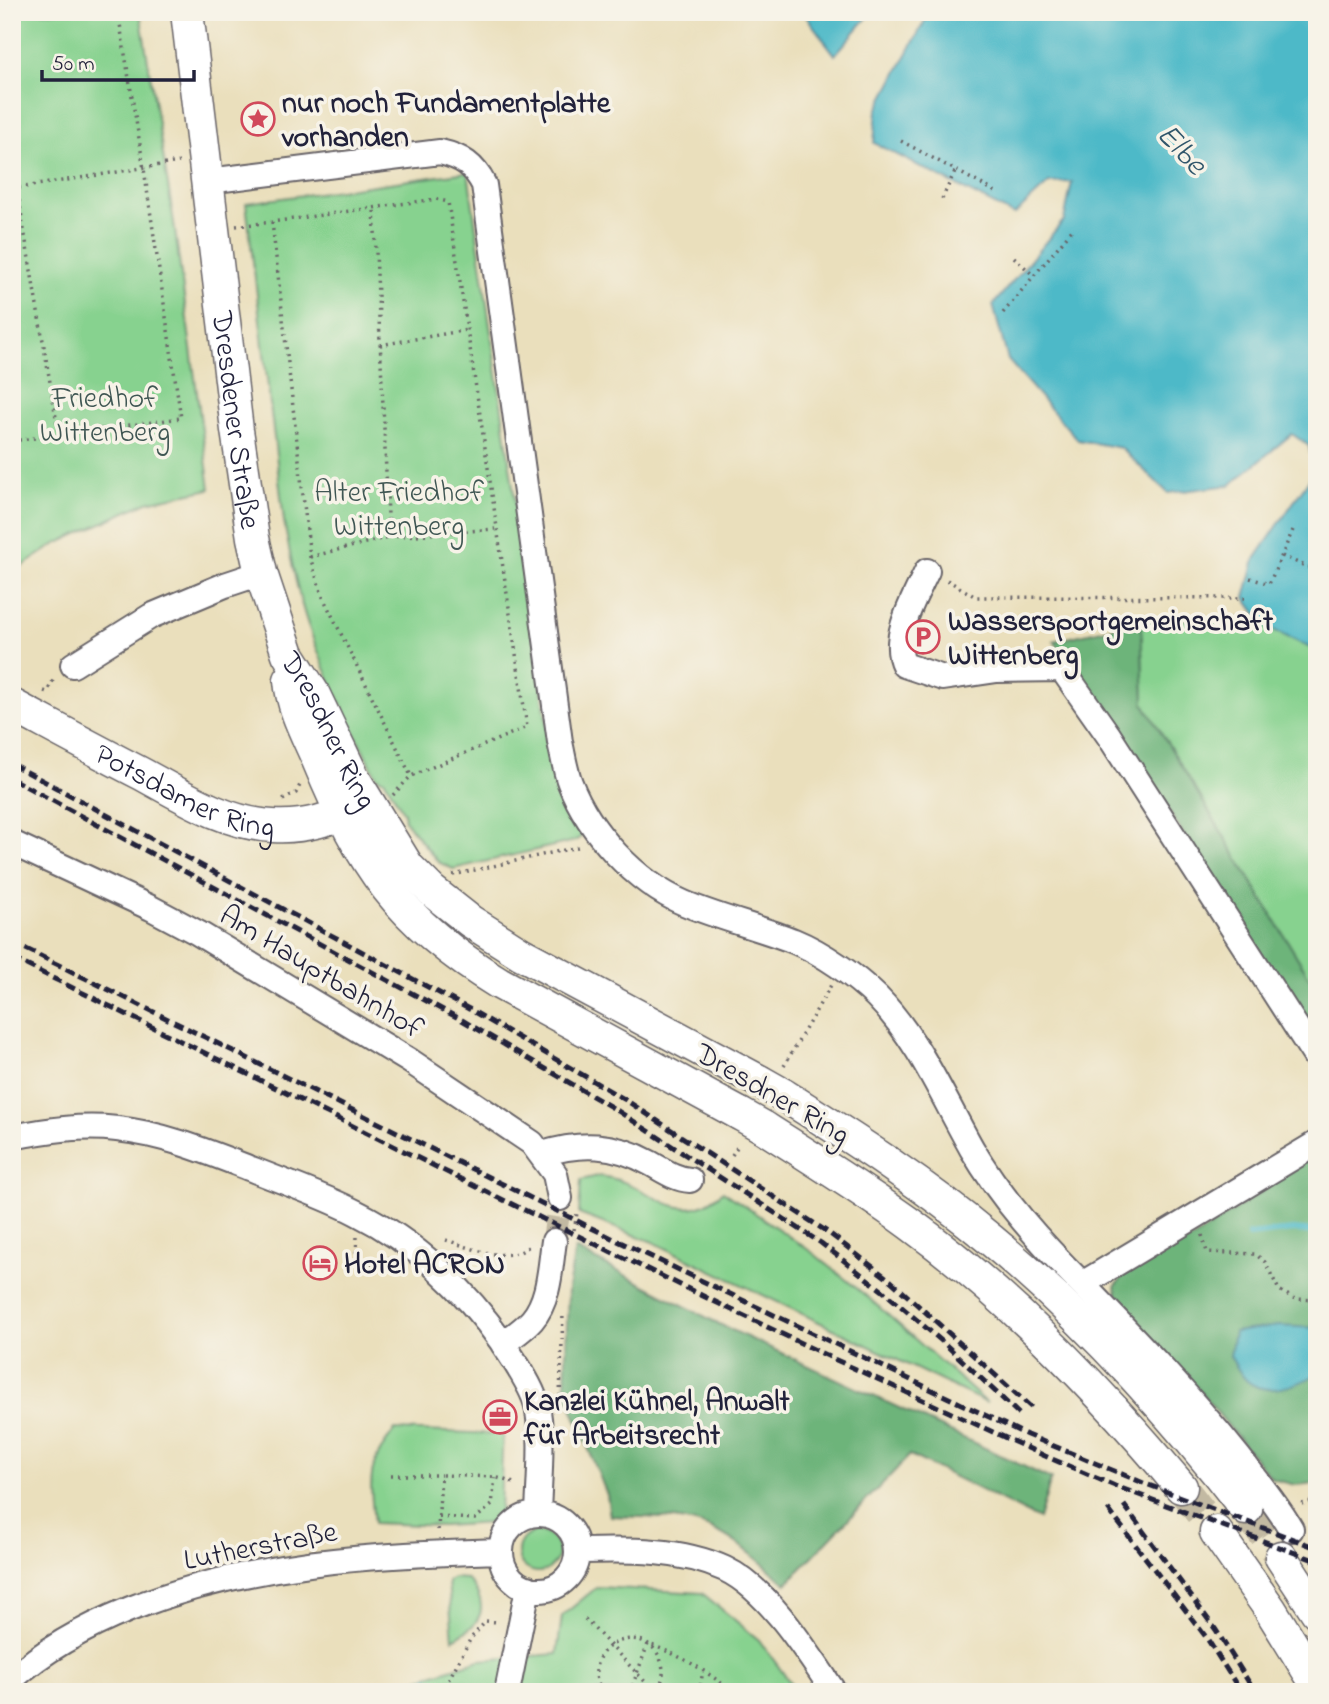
<svg xmlns="http://www.w3.org/2000/svg" width="1329" height="1704" font-family="'Indie Flower',sans-serif">
  <style>
    .green { fill: #87d28f; stroke: #547a65; stroke-width: 2 }
    .forest { fill: #6db47a; stroke: #486b5a; stroke-width: 2 }
    .water { fill: #4db9c8; stroke: #386e82; stroke-width: 2 }
    .lines { fill: none; stroke-linecap: round; stroke-linejoin: round }
    .stream { stroke: #4db9c8; stroke-width: 6 }
    .minor-tunnel { stroke: #c2b9a2; stroke-width: 24; stroke-dasharray: 24 12; stroke-linecap: butt }
    .major-tunnel { stroke: #c2b9a2; stroke-width: 32; stroke-dasharray: 32 16; stroke-linecap: butt }
    .minor-casing { stroke: #686468; stroke-width: 28 }
    .major-casing { stroke: #686468; stroke-width: 35 }
    .path { stroke: #686468; stroke-width: 3.5; stroke-dasharray: 2 5; stroke-linecap: butt }
    .minor { stroke: #fff; stroke-width: 24 }
    .major { stroke: #fff; stroke-width: 32 }
    .rail { stroke: #22223b; stroke-width: 5; stroke-dasharray: 10 5; stroke-linecap: butt }
    .major-bridge-casing { stroke: #686468; stroke-width: 35; stroke-linecap: butt }
    .major-bridge { stroke: #fff; stroke-width: 32 }
    .labels { text-anchor: middle; stroke-width: 7; stroke-linejoin: round; paint-order: stroke }
    .poi-label { font-size: 30px; font-weight: bold; fill: #22223b; stroke: #f7f3e8; text-anchor: start }
    .park-label { font-size: 30px; fill: #405754; stroke: #f7f3e8 }
    .street-label { font-size: 30px; fill: #22223b; stroke: #f7f3e8 }
    .water-label { font-size: 32px; font-style: italic; fill: #31576c; stroke: #f7f3e8 }
  </style>
  <rect width="100%" height="100%" fill="#f7f3e8"/>
  <filter id="ink" filterUnits="userSpaceOnUse"><feTurbulence type="fractalNoise" baseFrequency=".0143" numOctaves="2"/><feDisplacementMap in="SourceGraphic" scale="14" xChannelSelector="R" yChannelSelector="G"/><feConvolveMatrix kernelMatrix="1 2 1 2 8 2 1 2 1" color-interpolation-filters="sRGB"/></filter>
  <filter id="wash" filterUnits="userSpaceOnUse"><feTurbulence type="fractalNoise" baseFrequency=".00686" numOctaves="4" result="noise"/><feDisplacementMap in="SourceGraphic" scale="28" xChannelSelector="R" yChannelSelector="G"/><feGaussianBlur stdDeviation="1.57" result="paint"/><feColorMatrix in="noise" values="0 0 0 0 0 0 0 0 0 0 0 0 0 0 0 0 0 1.4 0 .05"/><feComposite in="paint" operator="in"/></filter>
  <g filter="url(#wash)">
    <rect width="100%" height="100%" fill="#eadfbc"/>
    <!-- green -->
    <path class="green" d="M12 12H140L174 223 210 489 147 502 56 544 12 573Z
      M468 172 550 746 580 826 582 836 575 841 453 869 438 862 405 821 404 813 385 780 377 777C351 727 327 678 308 625 297 592 290 556 284 521L246 203Z
      M1259 618 1265 626 1317 651V990L1144 704 1141 621Z
      M598 1176C648 1179 678 1235 723 1191L813 1253 870 1299 987 1403 653 1242 579 1214 581 1180Z
      M499 1423H503L500 1514 491 1523 443 1526 374 1523C370 1480 366 1466 395 1430L498 1434Z
      M518 1552a20 20 0 1 1 40 0a20 20 0 1 1-40 0Z
      M453 1578 467 1579C491 1605 483 1624 453 1639L448 1581Z
      M597 1587 702 1593 759 1640 797 1692H375L480 1660 557 1654 562 1616Z"/>
    <!-- forest -->
    <path class="forest" d="M1141 621 1144 704 1317 990V1042L1116 729 1054 641Z
      M1317 1153V1483L1295 1485 1272 1479 1202 1394 1119 1304 1115 1286 1124 1275 1194 1238Z
      M575 1249 719 1324 1051 1479 1039 1519 910 1455 786 1584C761 1562 734 1536 702 1525 672 1516 640 1517 610 1516L607 1495 565 1390 568 1288Z"/>
    <!-- water -->
    <path class="water" d="M803 12H872L835 55Z
      M917 12H1317V651L1265 626 1245 598 1255 559 1314 472 1309 446 1292 434 1230 485 1168 493 1121 448 1078 440 1008 360 993 305 1064 220 1072 182 1049 183 1014 215 874 143 877 110 927 17Z
      M1278 1326 1317 1328V1374C1298 1385 1265 1398 1246 1380 1240 1374 1235 1364 1230 1356L1234 1332Z"/>
    <g class="lines">
      <!-- stream -->
      <path class="stream" d="M1249 1235 1293 1230 1317 1232
        M418 1692 428 1680"/>
    </g>
  </g>
  <g filter="url(#ink)">
    <g class="lines">
      <!-- minor-tunnel -->
      <path class="minor-tunnel" d="M554 1241 560 1198"/>
      <!-- major-tunnel -->
      <path class="major-tunnel" d="M1181 1487 1216 1532
        M1246 1509 1281 1557"/>
      <defs>
        <path id="minor" d="M208 181 440 152C462 157 474 165 484 185L560 742C563 755 565 770 570 783 589 832 635 882 684 903 719 918 758 927 794 941 823 953 854 975 877 997 919 1040 943 1098 972 1149 1002 1200 1041 1243 1082 1284L1317 1143
          M927 571C915 597 890 638 904 665L943 678 997 670 1062 669 1109 736 1317 1059
          M73 665 151 616 225 585 261 573
          M12 843 151 908 198 933 410 1061 532 1143 555 1174 560 1198
          M12 1137C48 1130 81 1125 117 1129 165 1134 210 1153 254 1170 289 1184 324 1196 357 1213 415 1242 465 1289 502 1342 514 1361 529 1381 536 1402 544 1431 539 1482 538 1513
          M542 1154C581 1142 614 1143 650 1163 663 1170 675 1179 690 1180
          M1082 1284C1136 1340 1189 1395 1237 1455 1256 1479 1276 1503 1291 1529
          M503 1344C513 1336 524 1329 532 1320 550 1299 550 1267 554 1241
          M501 1552a38 38 0 1 1 76 0a38 38 0 1 1-76 0Z
          M577 1551C626 1550 679 1548 725 1569 769 1590 807 1652 834 1692
          M12 1679C46 1648 88 1626 130 1609 251 1561 372 1555 501 1551
          M507 1692 528 1588"/>
        <g id="major">
          <path id="s1" d="M187 12 237 430 253 538 261 573 288 654 313 693 354 779 408 867 432 891 470 921 522 954 759 1081"/>
          <path d="M290 680C292 707 307 735 318 760 362 866 399 922 499 983L740 1114"/>
          <path id="s2" d="M12 705C55 728 97 751 140 773 181 795 225 824 273 826 305 828 331 819 360 806"/>
          <path d="M782 1094C854 1139 925 1185 991 1240 1086 1319 1170 1411 1246 1509"/>
          <path d="M763 1127C812 1158 862 1189 910 1224 1012 1298 1101 1391 1181 1487"/>
          <path d="M1216 1532 1270 1609 1317 1685"/>
          <path d="M1281 1557 1317 1612"/>
        </g>
      </defs>
      <!-- minor casing -->
      <use href="#minor" class="minor-casing"/>
      <!-- major casing -->
      <use href="#major" class="major-casing"/>
      <!-- path -->
      <path class="path" d="M901 141 996 192
        M12 159 59 435 181 418 144 169 118 12
        M12 189 179 162
        M942 199 956 169
        M236 226 272 222
        M1014 257 1034 276
        M1003 313 1072 230
        M380 345 467 330
        M12 441 59 435
        M389 537 495 529
        M1282 556 1317 571
        M310 557 389 537 374 208
        M1250 578 1269 584 1293 530
        M947 580 976 597 1245 598
        M44 691 47 692 55 677
        M393 795 411 776 527 727 448 202 436 199 272 222 310 557 322 595 411 776
        M283 800 296 793 300 785
        M453 875 582 846
        M784 1066 831 985
        M732 1155 739 1144
        M574 1230 577 1213
        M1202 1235 1207 1252 1255 1254 1265 1262 1279 1290 1295 1299 1317 1300
        M357 1237 356 1254 373 1264
        M446 1240C469 1247 510 1266 530 1245
        M372 1269 373 1264 390 1259
        M560 1396 563 1314
        M391 1475H441
        M1302 1504 1317 1500
        M439 1517 475 1519 492 1505 495 1477
        M438 1530 441 1475 495 1477 517 1484
        M585 1619 655 1692
        M442 1692 471 1638 486 1621 497 1622
        M602 1692C575 1646 646 1617 661 1661 665 1672 663 1682 656 1692
        M630 1692 648 1644C679 1654 708 1672 733 1692
        M699 1692 703 1671
        M767 1692 770 1687"/>
      <!-- minor -->
      <use href="#minor" class="minor"/>
      <!-- major -->
      <use href="#major" class="major"/>
      <!-- rail -->
      <path class="rail" d="M12 764 469 1009 624 1099 829 1233 891 1281 1033 1409
        M12 779 462 1020 618 1111 821 1243 883 1291 945 1344 1022 1417
        M12 942 616 1240 1027 1435 1146 1484 1317 1548
        M12 958 487 1192 834 1359 1045 1456 1115 1486 1317 1561
        M1124 1505 1216 1630 1255 1692
        M1108 1509 1206 1637 1241 1692"/>
      <defs>
        <path id="major-bridge" d="M759 1081 782 1094
          M740 1114 763 1127"/>
      </defs>
      <!-- major-bridge casing -->
      <use href="#major-bridge" class="major-bridge-casing"/>
      <!-- major-bridge -->
      <use href="#major-bridge" class="major-bridge"/>
    </g>
  </g>
  <!-- icons -->
  <defs>
    <symbol id="sight-ring" viewBox="-11 -11 22 22"><circle r="9.5" fill="#f7f3e8" stroke="#d1495b" stroke-width="1.5"/><path d="M0-6L1.8-2.2L6-1.7L2.9 1.2L3.7 5.4L0 3.3L-3.7 5.4L-2.9 1.2L-6-1.7L-1.8-2.2Z" fill="#d1495b"/></symbol>
    <symbol id="parking-ring" viewBox="-11 -11 22 22"><circle r="9.5" fill="#f7f3e8" stroke="#d1495b" stroke-width="1.5"/><path d="M-3.5-5.5H1a3.5 3.5 0 0 1 0 7H-1V5.5H-3.5ZM-1-3.4V-.6H.8a1.4 1.4 0 0 0 0-2.8Z" fill="#d1495b"/></symbol>
    <symbol id="hotel-ring" viewBox="-11 -11 22 22"><circle r="9.5" fill="#f7f3e8" stroke="#d1495b" stroke-width="1.5"/><path d="M-6-4.5h1.5V1H6V5H4.5V3h-9V5H-6ZM-4 0a1.8 1.8 0 1 1 3.6 0ZM.5 0V-2.5h3Q6-2.5 6 0Z" fill="#d1495b"/></symbol>
    <symbol id="office-ring" viewBox="-11 -11 22 22"><circle r="9.5" fill="#f7f3e8" stroke="#d1495b" stroke-width="1.5"/><path d="M-6-3h4V-5.5h4V-3h4V5H-6ZM-1-4.5V-3h2v-1.5ZM-6 0V1H6V0Z" fill="#d1495b"/></symbol>
  </defs>
  <g fill-rule="evenodd">
    <use href="#sight-ring" x="239" y="100" width="38" height="38"/>
    <use href="#parking-ring" x="904" y="618" width="38" height="38"/>
    <use href="#hotel-ring" x="301" y="1244" width="38" height="38"/>
    <use href="#office-ring" x="481" y="1398" width="38" height="38"/>
  </g>
  <g class="labels">
    <!-- poi labels -->
    <g class="poi-label">
      <text x="282" y="112">nur noch Fundamentplatte<tspan x="282" dy="34">vorhanden</tspan></text>
      <text x="948" y="630">Wassersportgemeinschaft<tspan x="948" dy="34">Wittenberg</tspan></text>
      <text x="344" y="1273">Hotel ACRON</text>
      <text x="524" y="1410">Kanzlei Kühnel, Anwalt<tspan x="524" dy="34">für Arbeitsrecht</tspan></text>
    </g>
    <!-- park labels -->
    <g class="park-label">
      <text x="105" y="407">Friedhof<tspan x="105" dy="34">Wittenberg</tspan></text>
      <text x="399" y="501">Alter Friedhof<tspan x="399" dy="34">Wittenberg</tspan></text>
    </g>
    <!-- street labels -->
    <g class="street-label">
      <text dy="10" stroke="none"><textPath href="#s1" startOffset="411">Dresdener Straße</textPath></text>
      <text dy="10" stroke="none"><textPath href="#s1" startOffset="738">Dresdner Ring</textPath></text>
      <text dy="10" stroke="none"><textPath href="#s2" startOffset="194">Potsdamer Ring</textPath></text>
      <text transform="translate(322 971) rotate(31)" y="10">Am Hauptbahnhof</text>
      <text transform="translate(773 1093) rotate(30)" y="10">Dresdner Ring</text>
      <text transform="translate(260 1545) rotate(-11)" y="10">Lutherstraße</text>
    </g>
    <!-- water labels -->
    <g class="water-label">
      <text transform="translate(1183 148) rotate(47)" y="11">Elbe</text>
    </g>
  </g>
  <!-- margin -->
  <rect width="1329" height="1704" fill="none" stroke="#f7f3e8" stroke-width="42"/>
  <!-- scale -->
  <path d="M42 70v10h152v-10" fill="none" stroke="#22223b" stroke-width="3.5"/>
  <text x="52" y="70" font-size="21" fill="#22223b" stroke="#f7f3e8" stroke-width="5" paint-order="stroke">50 m</text>
</svg>
